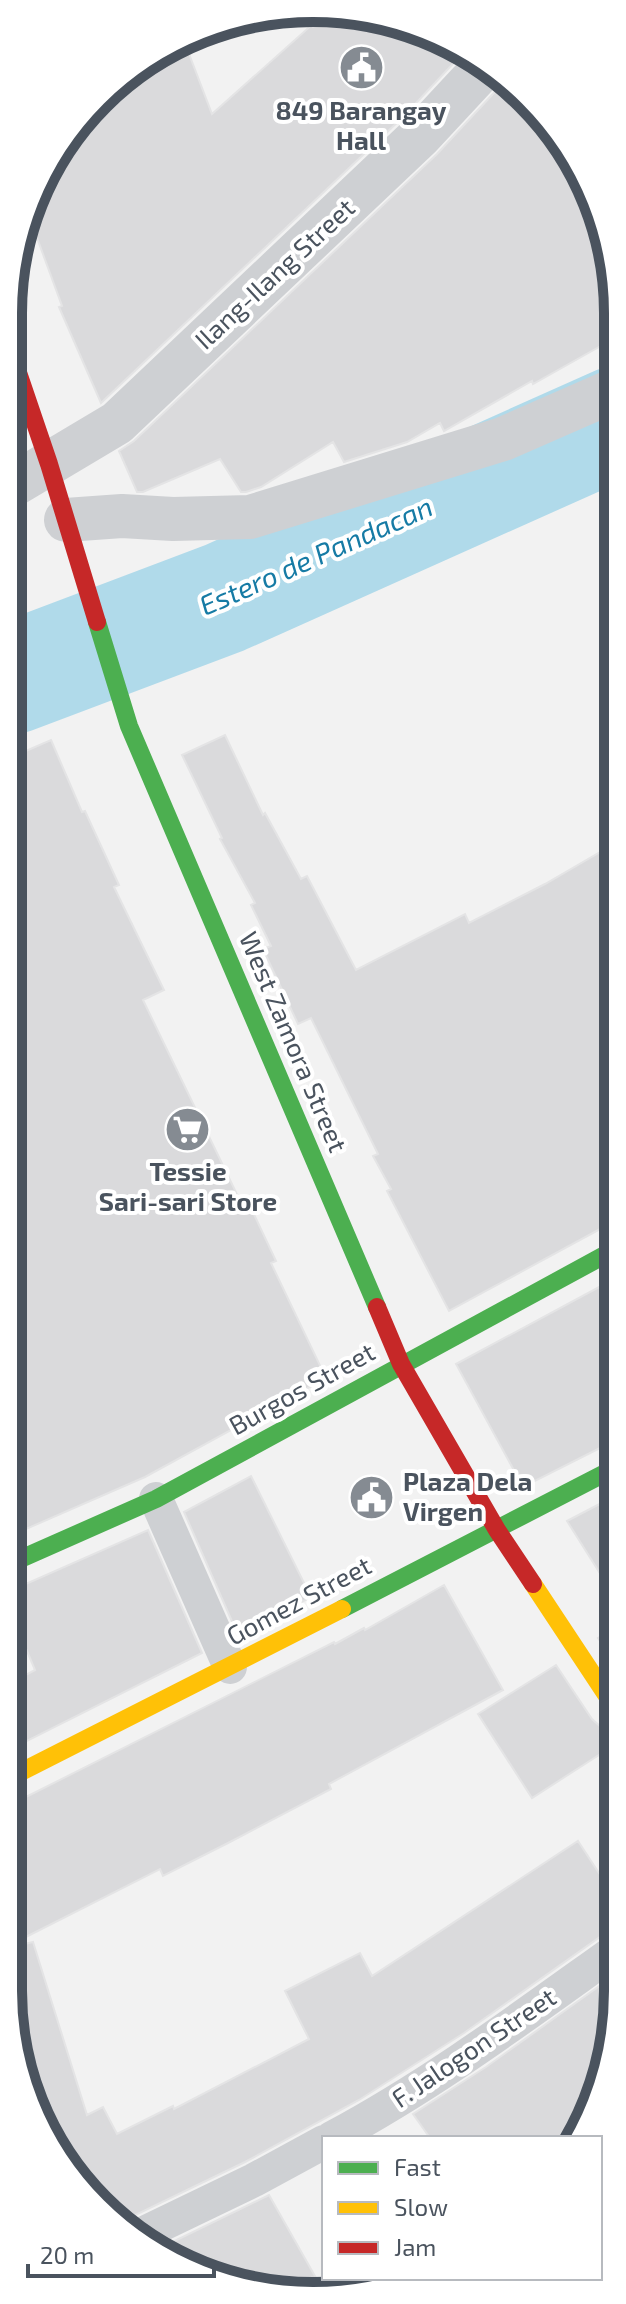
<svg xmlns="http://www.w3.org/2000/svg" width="626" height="2304" font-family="'Exo 2',sans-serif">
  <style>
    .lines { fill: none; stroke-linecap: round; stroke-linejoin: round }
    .river { stroke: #b0daea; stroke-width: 112 }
    .building { fill: #dadadc; stroke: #e4e4e5; stroke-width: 2 }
    .lane { stroke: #ced0d3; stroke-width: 34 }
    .street { stroke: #ced0d3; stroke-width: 44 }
    .fast { stroke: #4caf50; stroke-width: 18 }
    .slow { stroke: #ffc107; stroke-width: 18 }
    .jam { stroke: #c62828; stroke-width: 18 }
    .labels { text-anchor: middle; stroke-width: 8; stroke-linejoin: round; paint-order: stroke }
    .poi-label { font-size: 26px; font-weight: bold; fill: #4a535e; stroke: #fff }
    .street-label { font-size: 26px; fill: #4a535e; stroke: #fff }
    .water-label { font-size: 28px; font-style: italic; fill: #167ba5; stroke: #fff }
    .rim { fill: none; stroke: #4a535e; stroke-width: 10 }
  </style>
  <rect width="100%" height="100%" fill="#f2f2f2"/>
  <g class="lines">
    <!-- river -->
    <path class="river" d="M12 678 224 598 615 423"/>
  </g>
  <!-- building -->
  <path class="building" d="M324 14H372L466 50 402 118 101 403 59 307 62 306 29 216 59 144 139 64 186 46 212 114Z
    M505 81 542 112 587 179 615 274V338L533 384 532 381 444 431 440 423 407 442 344 462 333 442 261 487 246 492H241L220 459 143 492H137L119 451 134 441 437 154Z
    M225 735 263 815 265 813 301 879 307 876 356 970 465 914 469 923 545 884 614 844V1225L602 1228 449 1311 387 1191 391 1189 373 1156 378 1154 311 1018 298 1024 263 949 271 946 251 905 255 903 220 839 222 838 182 755Z
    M51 740 82 812 85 811 119 885 114 887 164 990 143 1000 245 1211 251 1208 276 1261 271 1263 326 1378 145 1477 10 1536 12 757Z
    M614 1279 613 1444 602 1447 523 1487 456 1364Z
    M251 1476 311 1597 238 1635 184 1512Z
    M613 1497V1594L567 1521Z
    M148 1530 202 1653 9 1750V1684L35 1670 9 1608V1588L19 1587Z
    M444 1585 503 1690 329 1784 331 1789 228 1843 163 1876 160 1869 8 1946 9 1803 20 1800 334 1642 335 1644 364 1628 365 1630Z
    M613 1628V1660L598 1638Z
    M556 1665 592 1719 601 1727 613 1730V1746L532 1798 478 1714Z
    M578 1841 612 1893V1933L600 1937 464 2033 359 2100 245 2162 131 2217 124 2223 84 2192 32 2109 8 1991V1948L33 1942 87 2115 103 2107 117 2134 173 2106 174 2109 309 2039 285 1991 360 1953 372 1976Z
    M612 1977V2050L576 2138H430L413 2114 486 2067Z
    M269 2195 324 2292 293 2295 179 2265 158 2249Z"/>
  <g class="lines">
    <!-- lane -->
    <path class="lane" d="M156 1499 230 1667
      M332 2138C431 2085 521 2018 612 1953
      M140 2235 254 2180 324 2142"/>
    <!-- street -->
    <path class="street" d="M13 485 117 423 420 136 486 65
      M66 520 122 516 173 519 250 517 503 439 615 390"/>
    <!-- fast -->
    <path class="fast" d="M97 622 129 726 377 1307
      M9 1564 156 1499 614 1250
      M342 1609 613 1469"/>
    <!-- slow -->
    <path class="slow" d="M533 1584 613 1705
      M9 1778 342 1609"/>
    <!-- jam -->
    <path class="jam" d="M13 358 49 464 97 622
      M377 1307 401 1364 497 1530 533 1584"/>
  </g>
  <!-- icons -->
  <defs>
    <symbol id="civic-disc" viewBox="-11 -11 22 22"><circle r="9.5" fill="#858b92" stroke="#fff"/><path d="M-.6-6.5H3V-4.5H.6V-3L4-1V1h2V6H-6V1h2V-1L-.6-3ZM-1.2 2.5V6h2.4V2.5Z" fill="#fff"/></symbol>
    <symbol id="supermarket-disc" viewBox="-11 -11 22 22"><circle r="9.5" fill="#858b92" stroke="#fff"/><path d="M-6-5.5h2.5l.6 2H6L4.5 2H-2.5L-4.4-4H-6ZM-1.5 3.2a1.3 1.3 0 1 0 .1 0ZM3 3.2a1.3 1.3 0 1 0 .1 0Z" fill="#fff"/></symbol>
  </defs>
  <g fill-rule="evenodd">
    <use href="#civic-disc" x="336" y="42" width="51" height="51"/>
    <use href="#supermarket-disc" x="162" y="1104" width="51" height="51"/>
    <use href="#civic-disc" x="346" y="1472" width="51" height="51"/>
  </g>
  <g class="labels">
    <!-- poi labels -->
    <g class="poi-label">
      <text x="361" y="120">849 Barangay<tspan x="361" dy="30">Hall</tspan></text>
      <text x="188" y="1181">Tessie<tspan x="188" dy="30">Sari-sari Store</tspan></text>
      <text x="403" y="1491" text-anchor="start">Plaza Dela<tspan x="403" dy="30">Virgen</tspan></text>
    </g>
    <!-- street labels -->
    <g class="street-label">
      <text transform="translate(275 274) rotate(-43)" y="9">Ilang-Ilang Street</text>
      <text transform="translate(293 1042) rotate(67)" y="9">West Zamora Street</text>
      <text transform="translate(302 1389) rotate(-29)" y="9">Burgos Street</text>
      <text transform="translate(299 1601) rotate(-28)" y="9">Gomez Street</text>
      <text transform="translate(474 2048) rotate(-34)" y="9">F. Jalogon Street</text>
    </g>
    <!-- water labels -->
    <g class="water-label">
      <text transform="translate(316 556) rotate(-24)" y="10">Estero de Pandacan</text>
    </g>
  </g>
  <!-- crop -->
  <path d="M0 0H626V2304H0ZM313 22H313A291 291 0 0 1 604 313V1991A291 291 0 0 1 313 2282H313A291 291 0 0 1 22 1991V313A291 291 0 0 1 313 22Z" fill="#fff" fill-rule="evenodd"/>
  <path class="rim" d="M313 22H313A291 291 0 0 1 604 313V1991A291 291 0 0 1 313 2282H313A291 291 0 0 1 22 1991V313A291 291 0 0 1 313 22Z"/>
  <!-- legend -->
  <rect x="322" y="2136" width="280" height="144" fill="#ffffff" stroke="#b7babf" stroke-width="2"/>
  <rect x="338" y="2162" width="40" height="12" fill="#4caf50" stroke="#b7babf" stroke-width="2"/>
  <text x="394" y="2176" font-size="24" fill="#4a535e">Fast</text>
  <rect x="338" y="2202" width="40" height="12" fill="#ffc107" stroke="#b7babf" stroke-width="2"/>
  <text x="394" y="2216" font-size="24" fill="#4a535e">Slow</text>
  <rect x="338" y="2242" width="40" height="12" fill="#c62828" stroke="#b7babf" stroke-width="2"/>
  <text x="394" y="2256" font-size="24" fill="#4a535e">Jam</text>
  <!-- scale -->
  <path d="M28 2264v12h186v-12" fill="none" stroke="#4a535e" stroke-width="4"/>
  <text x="40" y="2264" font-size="24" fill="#4a535e" stroke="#ffffff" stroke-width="6" paint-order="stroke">20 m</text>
</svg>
